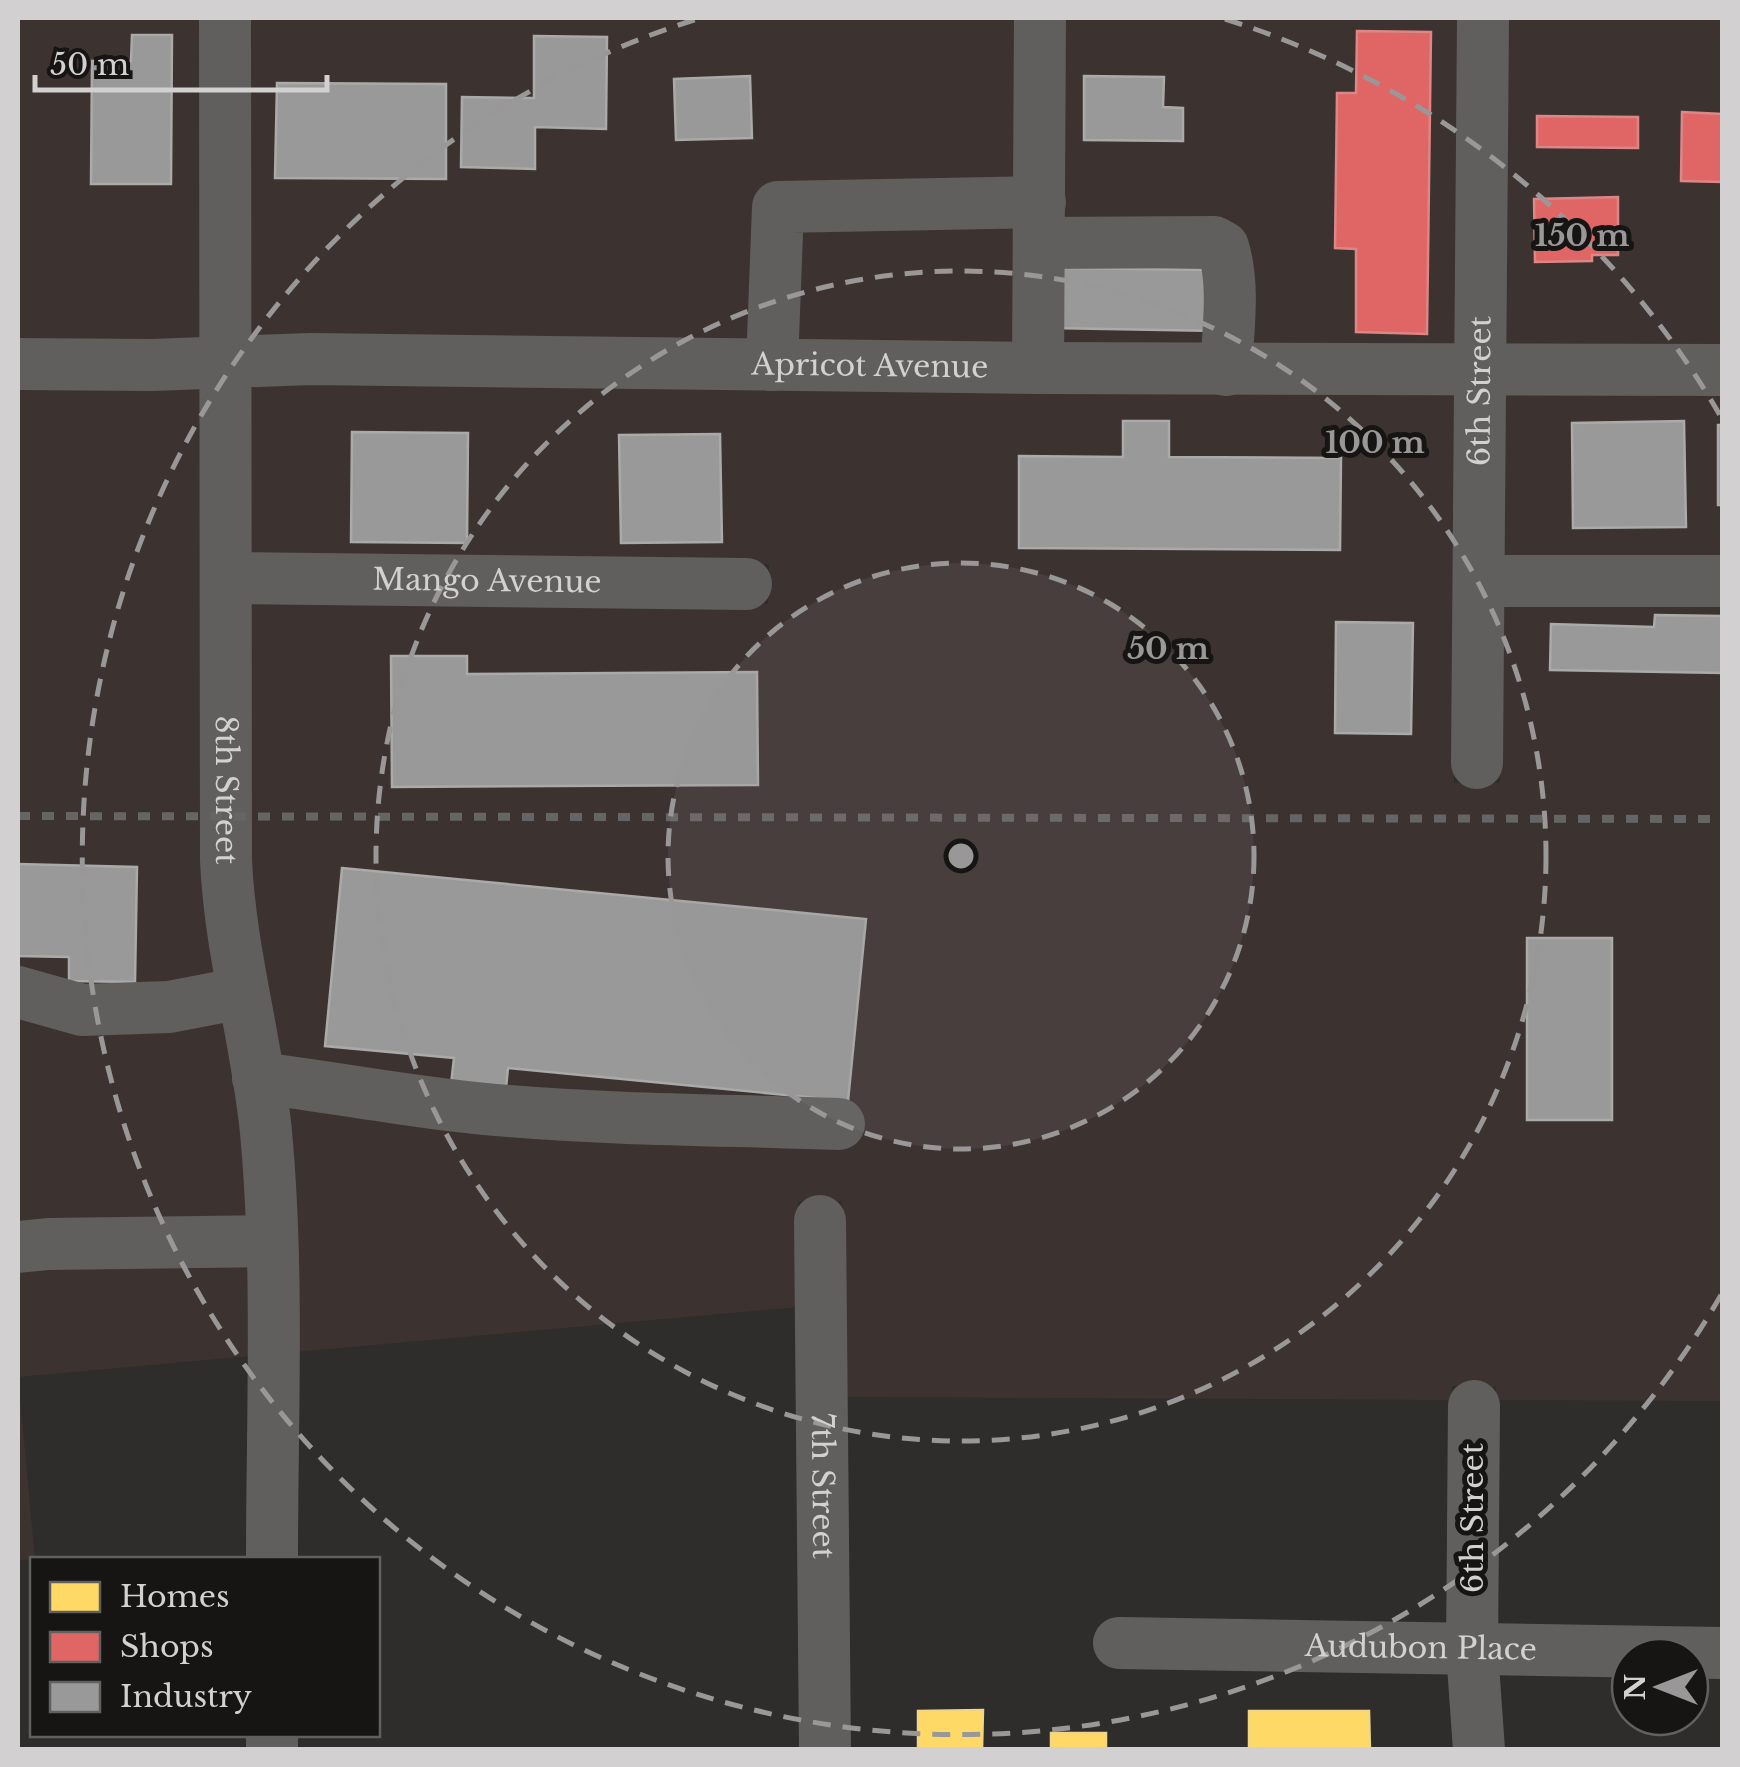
<svg xmlns="http://www.w3.org/2000/svg" width="1740" height="1767" font-family="'Libre Baskerville',serif">
  <style>
    .built { fill: #3c3331 }
    .homes { fill: #ffd966; stroke: #f2d686; stroke-width: 2.5 }
    .shops { fill: #e06666; stroke: #dc8686; stroke-width: 2.5 }
    .industry { fill: #999; stroke: #aaa; stroke-width: 2.5 }
    .lines { fill: none; stroke-linecap: round; stroke-linejoin: round }
    .minor { stroke: #605f5e; stroke-width: 52 }
    .rail { stroke: #666565; stroke-width: 8; stroke-dasharray: 12 12; stroke-linecap: butt }
    .ring { fill: none; stroke: #999797; stroke-width: 5; stroke-dasharray: 18 12 }
    .labels { text-anchor: middle; stroke-width: 10; stroke-linejoin: round; paint-order: stroke }
    .street-label { font-size: 30px; fill: #d2d0d0; stroke: #161514 }
    .centre { fill: #999797; stroke: #161514; stroke-width: 5 }
    .ring-label { font-size: 30px; text-anchor: middle; font-weight: bold; fill: #999797; stroke: #161514; stroke-width: 10; stroke-linejoin: round; paint-order: stroke }
  </style>
  <rect width="100%" height="100%" fill="#2e2d2c"/>
  <!-- built -->
  <path class="built" d="M18 18H202V343L18 344Z
    M248 18H1459L1458 349 247 342Z
    M1505 18H1722V350L1503 349Z
    M247 382 1458 390 1454 783H1500L1502 601H1722V1401L1496 1400V1387L1452 1386 1451 1400 844 1397 842 1201H798V1307L295 1352 250 883 249 598 768 604 769 564 249 558Z
    M18 384H202L244 1135 250 1356 18 1377 35 1559 18 1560Z
    M1503 390H1722V560L1502 561Z"/>
  <!-- homes -->
  <path class="homes" d="M983 1710 982 1750H918V1711Z
    M1249 1711H1369L1370 1750H1249Z
    M1051 1733H1106V1750H1051Z"/>
  <!-- shops -->
  <path class="shops" d="M1357 31 1431 32 1427 334 1356 332V249L1335 248 1337 93H1356Z
    M1682 112 1722 114V182L1681 181Z
    M1537 116 1638 117V148L1537 147Z
    M1618 197V255H1592V261L1535 262 1534 199Z"/>
  <!-- industry -->
  <path class="industry" d="M132 35H172L171 184H91L92 61H131Z
    M534 36 607 37 606 129 535 127V169L461 167 462 97 534 98Z
    M750 76 752 138 676 140 674 79Z
    M1084 76 1164 77 1163 107 1183 108V141L1084 140Z
    M277 83 446 84V179L275 178Z
    M1051 268 1217 270 1216 331 1051 328Z
    M1123 421H1169V457L1341 458 1340 550 1019 548V456L1123 457Z
    M1684 421 1686 527 1573 528 1572 423Z
    M1718 425H1722V505H1718Z
    M352 432 468 433 467 543 351 542Z
    M720 434 722 542 621 543 619 435Z
    M1655 615 1722 616V673L1550 670 1551 624 1654 627Z
    M1336 622 1413 623 1411 734 1335 733Z
    M391 656H467V674L757 672 758 785 392 787Z
    M18 864 137 867 135 982 69 981V957L18 956Z
    M342 868 866 919 848 1101 508 1068 505 1098 450 1093 454 1058 325 1046Z
    M1527 938H1612V1120H1527Z"/>
  <g class="lines">
    <!-- minor -->
    <g class="minor">
      <path id="s1" d="M225 18 226 860C230 952 257 1040 266 1132 279 1273 272 1417 272 1560"/>
      <path d="M1040 243 1214 242 1223 247C1235 285 1228 330 1226 370"/>
      <path id="s2" d="M18 364 152 365 310 359 1038 368 1722 370"/>
      <path d="M772 365 778 207 1040 202"/>
      <path d="M1038 368 1040 18"/>
      <path id="s3" d="M227 578 746 584"/>
      <path d="M1479 581H1722"/>
      <path id="s4" d="M1477 763 1483 18"/>
      <path d="M18 992 82 1010 169 1007 242 993"/>
      <path d="M258 1078C342 1088 425 1105 509 1111 619 1120 729 1120 839 1124"/>
      <path id="s5" d="M820 1221 825 1750"/>
      <path d="M18 1247 48 1244 272 1241"/>
      <path d="M1474 1406 1472 1651 1479 1750"/>
      <path id="s6" d="M1119 1643 1722 1653"/>
      <path d="M272 1734V1750"/>
    </g>
    <!-- rail -->
    <path class="rail" d="M18 816 1722 819"/>
  </g>
  <!-- distance rings -->
  <circle cx="961" cy="856" r="293" fill="#999797" fill-opacity=".12"/>
  <g class="ring">
    <circle cx="961" cy="856" r="293"/>
    <circle cx="961" cy="856" r="585"/>
    <path d="M1721 1295A878 878 0 1 1 697 19M1225 19A878 878 0 0 1 1721 417"/>
  </g>
  <g class="labels">
    <!-- street labels -->
    <g class="street-label">
      <text dy="10" stroke="none"><textPath href="#s2" startOffset="852">Apricot Avenue</textPath></text>
      <text dy="10" stroke="none"><textPath href="#s4" startOffset="372">6th Street</textPath></text>
      <text dy="10" stroke="none"><textPath href="#s3" startOffset="260">Mango Avenue</textPath></text>
      <text dy="10" stroke="none"><textPath href="#s1" startOffset="772">8th Street</textPath></text>
      <text dy="10" stroke="none"><textPath href="#s5" startOffset="265">7th Street</textPath></text>
      <text transform="translate(1473 1518) rotate(-90)" y="10">6th Street</text>
      <text dy="10" stroke="none"><textPath href="#s6" startOffset="302">Audubon Place</textPath></text>
    </g>
  </g>
  <circle cx="961" cy="856" r="15" class="centre"/>
  <g class="ring-label">
    <text x="1582" y="246">150 m</text>
    <text x="1375" y="453">100 m</text>
    <text x="1168" y="659">50 m</text>
  </g>
  <!-- border -->
  <rect width="1740" height="1767" fill="none" stroke="#d2d0d0" stroke-width="40"/>
  <!-- legend -->
  <rect x="30" y="1557" width="350" height="180" fill="#161514" stroke="#61605f" stroke-width="2.5"/>
  <rect x="50" y="1582" width="50" height="30" fill="#ffd966" stroke="#61605f" stroke-width="2.5"/>
  <text x="120" y="1607" font-size="30" fill="#d2d0d0">Homes</text>
  <rect x="50" y="1632" width="50" height="30" fill="#e06666" stroke="#61605f" stroke-width="2.5"/>
  <text x="120" y="1657" font-size="30" fill="#d2d0d0">Shops</text>
  <rect x="50" y="1682" width="50" height="30" fill="#999999" stroke="#61605f" stroke-width="2.5"/>
  <text x="120" y="1707" font-size="30" fill="#d2d0d0">Industry</text>
  <!-- north arrow -->
  <g transform="translate(1660 1687) rotate(270)"><circle r="48" fill="#161514" stroke="#61605f" stroke-width="2.5"/>
  <path d="M0-8L18 38L0 25L-18 38Z" fill="#999797"/>
  <text y="-15" font-size="28" font-weight="bold" text-anchor="middle" fill="#d2d0d0">N</text>
  </g>
  <!-- scale -->
  <path d="M35 75v15h292v-15" fill="none" stroke="#d2d0d0" stroke-width="5"/>
  <text x="50" y="75" font-size="30" fill="#d2d0d0" stroke="#161514" stroke-width="8" paint-order="stroke">50 m</text>
</svg>
